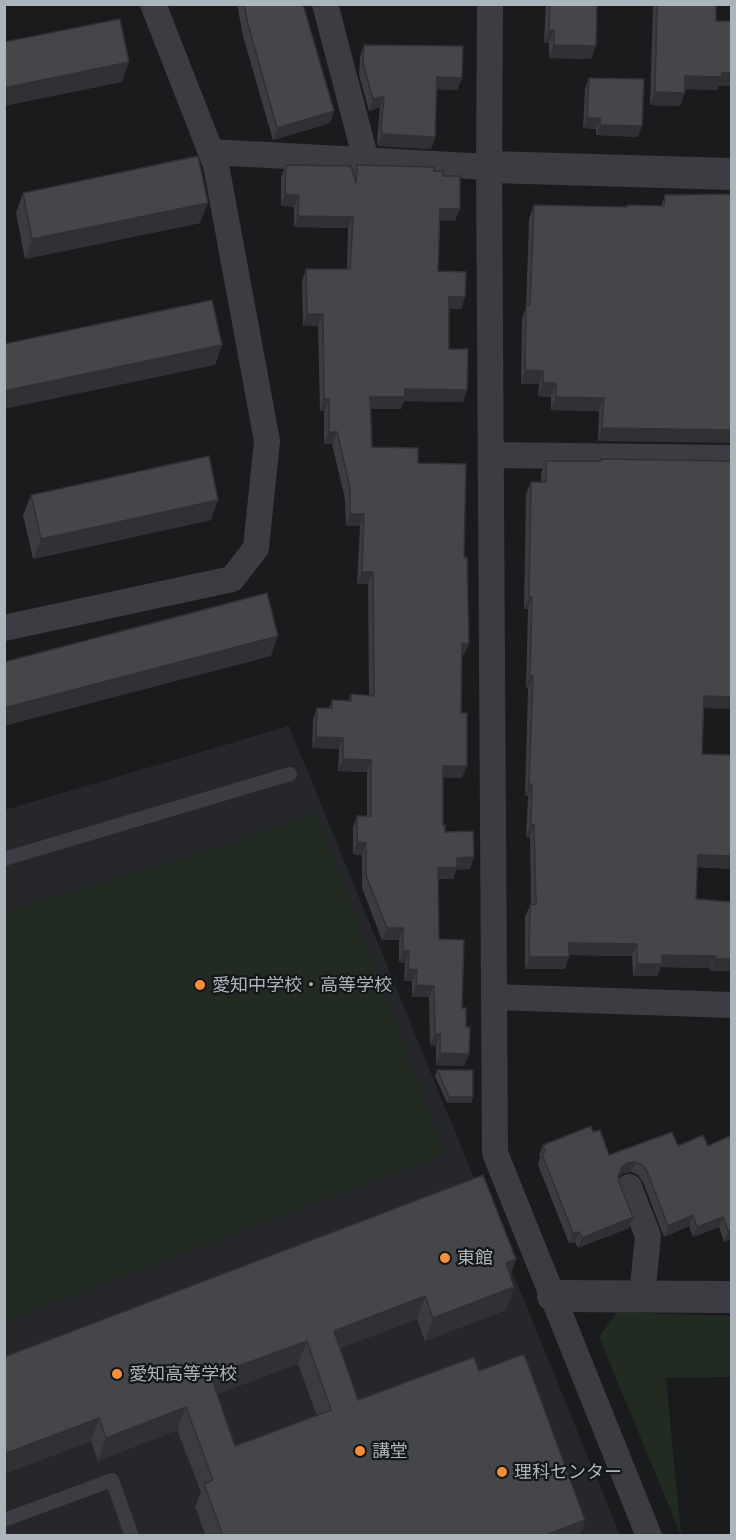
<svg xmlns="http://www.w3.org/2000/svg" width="736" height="1540" font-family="'Source Sans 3','Noto Sans JP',sans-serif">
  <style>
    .built { fill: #26272a }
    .green { fill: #222b22 }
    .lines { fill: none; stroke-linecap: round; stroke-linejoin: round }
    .service { stroke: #3b3d42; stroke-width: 14 }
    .minor { stroke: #3b3d42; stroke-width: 26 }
    .tertiary { stroke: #3b3d42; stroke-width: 32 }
    .wall { fill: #3a3c40; fill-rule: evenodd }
    .shaded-wall { fill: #303134 }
    .building { fill: #44464a; stroke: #303134; stroke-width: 1.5; fill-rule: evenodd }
    .poi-dot { fill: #f68f38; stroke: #151618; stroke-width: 2 }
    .labels { text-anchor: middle; stroke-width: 4.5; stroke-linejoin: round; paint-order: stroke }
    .poi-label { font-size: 18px; fill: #acb5bc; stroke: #151618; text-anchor: start }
  </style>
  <rect width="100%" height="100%" fill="#1a1b1d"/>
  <!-- built -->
  <path class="built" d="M289 726 620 1535 5 1536V810Z"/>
  <!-- green -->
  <path class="green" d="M316 813 445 1154 5 1321V912L238 842Z
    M617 1312 731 1316V1377L666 1378 681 1535 599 1337Z"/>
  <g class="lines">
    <!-- service -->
    <path class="service" d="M4 859 290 774
      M4 1520 112 1480 132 1536"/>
    <!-- minor -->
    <path class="minor" d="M325 4 366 160
      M490 4 489 167 495 1153 649 1536
      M211 152 489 167
      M491 455 732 458
      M4 628 232 579 256 548 267 441 216 165 153 4
      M494 997 732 1005
      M629 1187 648 1236 642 1297"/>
    <!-- tertiary -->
    <path class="tertiary" d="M489 167 732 174
      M553 1296 732 1297"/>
  </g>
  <!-- wall -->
  <path class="wall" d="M237 4H303L334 111 330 123 273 140 243 36Z
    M546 4H597L591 59 549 58V43H544Z
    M653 4H716V21L718 86 717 90 685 89 680 106 650 105Z
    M364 45 462 78 457 90 436 89 435 137 431 149 378 146 377 141 380 107 369 111 359 75 360 57Z
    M589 78 638 137 596 135V129L583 128 585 88Z
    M286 165 353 175 357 165 434 171 443 176 455 221 440 220 438 271 465 297 461 309H449V349L467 390 463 402 404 401 401 409H371L372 447 418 463 464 557 469 644 464 655H462L461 713 462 778H443V825L445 832 470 869 456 870 453 879H439V939L462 1008 466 1027 469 1054 464 1066 436 1065V1046L430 1045 429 997H412V981H404L405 963 399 962V940H382L362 888V855L353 854V827L357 816H367V772L338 771 339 749 312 748 313 719 317 708H329L332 700 348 701 351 694 369 695 368 584H357L360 526H346L345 499 332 444H324V411H320L318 326H303L302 281 306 269H347L348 228 294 227V207L281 206V177Z
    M23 193 200 223 25 259 16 213Z
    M732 194 598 441 599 411 551 410V397L538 396 539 384H521L522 318 526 307 529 219 534 205 626 207 627 205 661 206 665 195Z
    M546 461 703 709 702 754 732 869 697 867 696 899 732 902V971H710V968L661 967 657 976H633L632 956 569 955 565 969H525V917L530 905 531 904 530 837H526L528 796H525L528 688H526L528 609H524L526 494 531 482H541V473Z
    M31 495 211 520 33 559 23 515Z
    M437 1070 473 1097 471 1103H447L435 1076Z
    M593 1132 609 1155 678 1146H708L732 1135V1238L724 1242 719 1227 693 1237 689 1226 664 1237 643 1182 638 1175 631 1172 623 1173 618 1177 629 1228 578 1248 575 1242 569 1243 538 1165 540 1158 539 1155 543 1145Z
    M516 1259 510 1276 514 1287 506 1310 425 1341 417 1319 340 1348 358 1400 479 1371 585 1520 580 1536H206L195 1507 201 1492 177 1430 98 1461 91 1441 4 1474V1357ZM298 1364 317 1416 235 1446 217 1394Z"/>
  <!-- shaded-wall -->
  <path class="shaded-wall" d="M549 30H554L549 43H544Z
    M554 45 596 46 591 59 549 58Z
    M129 62 122 82 4 106V88Z
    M722 73H732V86H718L717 90 681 89 685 76Z
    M437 77 462 78 457 90 433 89Z
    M655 92 685 93 680 106 650 105Z
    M384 96 380 107 369 111 373 99Z
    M334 111 330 123 273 140 277 128Z
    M587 118H600L596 129 583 128Z
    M600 125 642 126 638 137 596 135Z
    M382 134 435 137 431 149 378 146Z
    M285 194 299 195 294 207 281 206Z
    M208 203 200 223 25 259 32 239Z
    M440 209H460L455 221 436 220Z
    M298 216 353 217 348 228 294 227Z
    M449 297H465L461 309H444Z
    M307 314H323L318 326H303Z
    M222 345 215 365 4 409V391Z
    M525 370 543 371 539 384H521Z
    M543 383H556L551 397 538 396Z
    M405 389 467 390 463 402 404 401 401 409H366L370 397Z
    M556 397 604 398 599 411 551 410Z
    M324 399H329L324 411H320Z
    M602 428 732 430V443L598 441Z
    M329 432H337L332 444H324Z
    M218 500 211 520 33 559 41 539Z
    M350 514H364L360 526H346Z
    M362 572H373L368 584H357Z
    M529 597H532L528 609H524Z
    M278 636 271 656 4 726V708Z
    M462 643 469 644 464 655H457Z
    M530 676H533L528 688H526Z
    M704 696 732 697V709L699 708Z
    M316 737 343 738 339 749 312 748Z
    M343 759 371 760 367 772 338 771Z
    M443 766H467L462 778H439Z
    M529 784H532L528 796H525Z
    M531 825H534L530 837H526Z
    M357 842 366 843 362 855 353 854Z
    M698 855 732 856V869L694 867Z
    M474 857 470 869 456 870 453 879H434L438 868 457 858Z
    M387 928H403L399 940H382Z
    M569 943 637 944 632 956 565 955Z
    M403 951H409L405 963 399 962Z
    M662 955 715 956 710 968 661 967 657 976H633L637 964Z
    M529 957H569L565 969H525Z
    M715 959H732V971H710Z
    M408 969 417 970 412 981H404Z
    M416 985 434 986 429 997H412Z
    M435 1034H440L436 1046 430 1045Z
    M440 1053 469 1054 464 1066 436 1065Z
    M449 1097H473L471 1103H447Z
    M635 1162 631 1172 623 1173 618 1177 622 1167 627 1163Z
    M693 1215 689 1226 664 1237 668 1226Z
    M633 1217 629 1228 578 1248 582 1238Z
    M723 1217 719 1227 693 1237 697 1227Z
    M732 1229V1238L724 1242 728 1231Z
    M579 1232 575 1242 569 1243 573 1233Z
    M516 1259 508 1283 506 1263Z
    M514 1287 506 1310 425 1341 433 1318Z
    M425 1296 417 1319 325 1354 334 1331Z
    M307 1341 298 1364 203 1399 211 1376Z
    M186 1407 177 1430 98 1461 106 1438Z
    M99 1418 91 1441 4 1474V1454Z
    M585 1520 580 1536H543Z"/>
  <!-- building -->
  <path class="building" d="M244 4H303L334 111 277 128 248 24Z
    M550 4H597L596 46 554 45V30H549Z
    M657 4H716V21H732V73H722V77L685 76V93L655 92Z
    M120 19 129 62 4 88V42Z
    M364 45 463 46 462 78 437 77 435 137 382 134 381 129 384 96 373 99 363 63Z
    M589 78 644 79 642 126 600 125V118H587Z
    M198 156 208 203 32 239 23 193Z
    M286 165 351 166 356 183 357 165 434 167V171H443V176H460V209H440L438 271 466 272 465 297H449V349H468L467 390 405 389V397H370L372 447 418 448V463L466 464 464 557H467L469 644 462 643 461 713H467V766H443V825H445V832L473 831 474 857 457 858V867L438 868 439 939 464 940 462 1008H466V1027H470L469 1054 440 1053V1034H435L434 986 416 985 417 970 408 969 409 951H403V928H387L366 876V843L357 842V816H371V760L343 759V738L316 737 317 708H332V700L351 701V694L374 696 373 572H362L364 514H350V487L337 432H329V399H324L323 314H307L306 269H350L353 217 298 216 299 195 285 194Z
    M732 194V430L602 428 604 398 556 397V383H543V371L525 370 526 305H530L534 205 627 207V205L664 206 665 195Z
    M212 300 222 345 4 391V344Z
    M209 456 218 500 41 539 31 495Z
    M601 459 732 461V697L704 696 702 754 732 755V856L698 855 696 899 732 902V959H715V956L662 955V964H637V944L569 943V957H529L530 905 536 904 534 825H531L532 784H529L533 676H530L532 597H529L531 482H546V461H601Z
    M267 593 278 636 4 708V662Z
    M437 1070H473V1097H449Z
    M591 1126 593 1132 600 1130 609 1155 672 1132 678 1146 703 1135 708 1146 732 1135V1229L728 1231 723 1217 697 1227 693 1215 668 1226 647 1171 642 1165 635 1162 627 1163 622 1167 618 1175 619 1182 633 1217 582 1238 579 1232 573 1233 542 1154 545 1151 543 1145Z
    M483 1175 516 1259 506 1263 514 1287 433 1318 425 1296 334 1331 358 1400 474 1357 479 1371 524 1354 585 1520 543 1536H223L204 1484 213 1480 186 1407 106 1438 99 1418 4 1454V1357ZM307 1341 331 1410 235 1446 211 1376Z"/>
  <!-- markers -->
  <g class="poi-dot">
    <circle cx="200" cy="985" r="6"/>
    <circle cx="445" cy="1258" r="6"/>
    <circle cx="117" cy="1374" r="6"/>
    <circle cx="360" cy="1451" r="6"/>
    <circle cx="502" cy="1472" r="6"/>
  </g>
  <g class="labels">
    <!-- poi labels -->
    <g class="poi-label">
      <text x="212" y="991">愛知中学校・高等学校</text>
      <text x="457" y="1264">東館</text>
      <text x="129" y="1380">愛知高等学校</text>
      <text x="372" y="1457">講堂</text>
      <text x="514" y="1478">理科センター</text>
    </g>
  </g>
  <!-- border -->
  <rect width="736" height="1540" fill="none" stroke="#acb5bc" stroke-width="12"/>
</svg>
